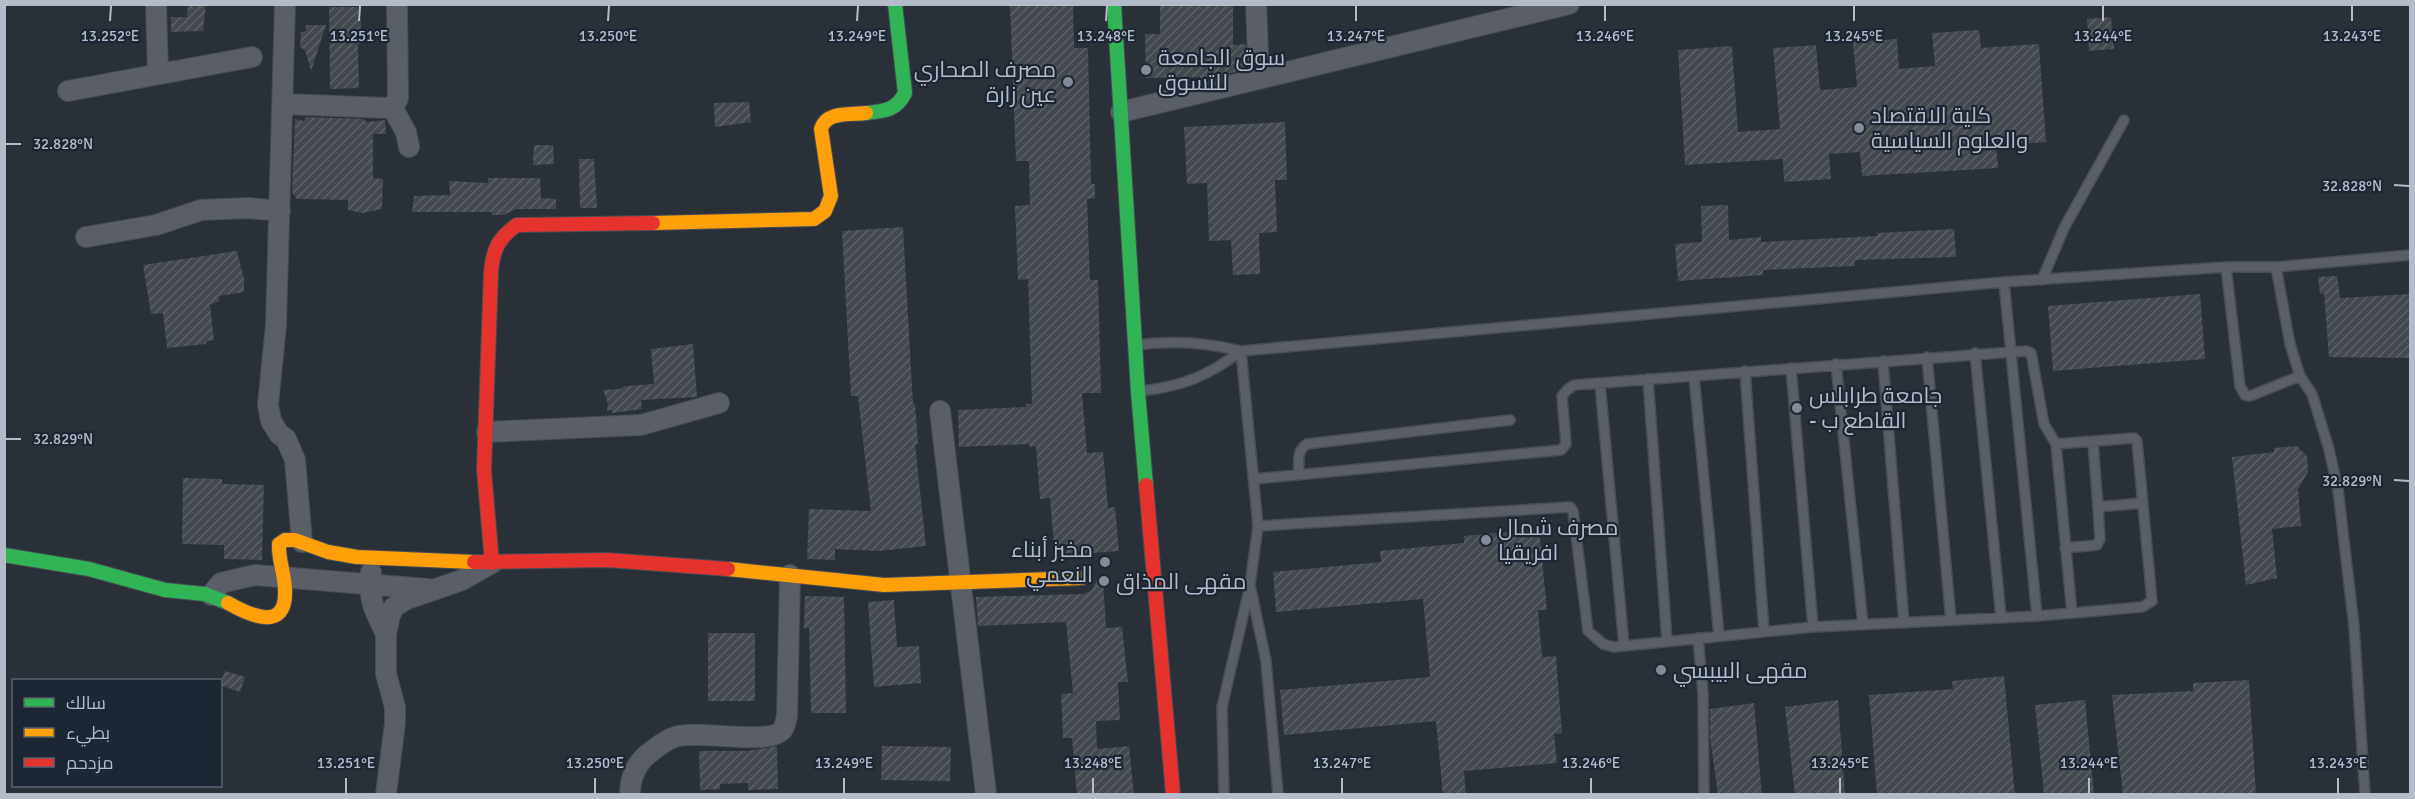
<svg xmlns="http://www.w3.org/2000/svg" width="2415" height="799" font-family="Signika,Cairo,sans-serif">
  <style>
    .building { fill: url(#building-hatch) }
    .lines { fill: none; stroke-linecap: round; stroke-linejoin: round }
    .lane-casing { stroke: #484c53; stroke-width: 12 }
    .street-casing { stroke: #484c53; stroke-width: 22 }
    .fast-casing { stroke: #484c53; stroke-width: 16 }
    .slow-casing { stroke: #484c53; stroke-width: 16 }
    .jam-casing { stroke: #484c53; stroke-width: 16 }
    .lane { stroke: #5a5e66; stroke-width: 9 }
    .street { stroke: #5a5e66; stroke-width: 20 }
    .fast { stroke: #30b455; stroke-width: 14 }
    .slow { stroke: #ff9f0a; stroke-width: 14 }
    .jam { stroke: #e5322d; stroke-width: 14 }
    .ticks { fill: none; stroke: #b4bcc9; stroke-width: 2 }
    .poi-dot { fill: #848b96; stroke: #1d2633; stroke-width: 2 }
    .labels { text-anchor: middle; stroke-width: 4.5; stroke-linejoin: round; paint-order: stroke }
    .poi-label { font-size: 22px; fill: #b4bcc9; stroke: #1d2633; text-anchor: start }
    .ticks-label { font-size: 15px; text-anchor: middle; fill: #b4bcc9; stroke: #1d2633; stroke-width: 4.5; stroke-linejoin: round; paint-order: stroke }
  </style>
  <defs>
    <pattern id="building-hatch" width="6" height="6" patternUnits="userSpaceOnUse" patternTransform="scale(1.5)"><rect width="6" height="6" fill="#444950"/><path d="M-1 1l2-2M0 6l6-6M5 7l2-2" fill="none" stroke="#5d6168"/></pattern>
  </defs>
  <rect width="100%" height="100%" fill="#2a3038"/>
  <!-- building -->
  <path class="building" d="M188 4H206L203 31 171 32V17H187Z
    M1010 4H1073L1074 48H1088L1091 184H1095V198L1087 199 1090 280H1098L1101 393H1082L1087 453 1103 452 1108 508 1115 507 1119 551 1055 556 1050 498 1040 499 1036 446 1030 447 1029 444 959 447 958 410 1026 407V404H1032L1028 279 1018 280 1015 206 1030 205 1029 161H1016Z
    M1160 4H1233V45L1246 44 1247 69 1200 81V77L1146 78 1145 34H1160Z
    M329 7H358V19L361 20 360 44H358L359 88 330 89Z
    M2111 17 2114 49 2089 51 2087 19Z
    M306 25H326L311 71 305 50 300 47 301 32 306 31Z
    M1979 30 1981 48 2039 44 2046 142 1996 146 1998 168 1862 176 1860 152 1829 154 1831 179 1784 182 1783 159 1685 165 1678 50 1732 46 1738 132 1780 129 1773 48 1816 45 1820 90 1857 87 1853 42 1897 39 1899 69 1935 66 1932 33Z
    M749 102 751 122 715 127 714 103Z
    M306 117 363 119 367 122 385 120 386 134H373V178L383 179 382 209 362 213 348 210V200L297 199 292 192 295 119 304 121Z
    M1285 122 1287 180H1275L1277 232 1259 233 1260 274 1233 275 1231 240 1209 241 1207 183 1187 184 1184 127Z
    M534 145H553L554 164 533 165Z
    M579 159H594L597 208H580Z
    M488 178H540L541 198 556 199V209H517L503 215H492V212H412L414 196 450 195 449 181 488 183Z
    M1728 205 1729 240 1761 237V242L1877 236V233L1954 229 1956 257 1855 260V266L1763 270V275L1678 281 1675 244 1702 242 1701 206Z
    M903 227 913 404H915L918 444H915L926 546 879 551 835 549V560L807 559 809 509 871 511 858 396H851L842 231Z
    M237 251 244 279V292L219 296V301L210 305 214 340 207 341 206 344 167 348 163 313 151 314 143 265Z
    M2337 276 2340 298 2410 294V358L2329 357 2324 293 2320 294 2318 277Z
    M2200 294 2205 359 2053 371 2048 306Z
    M693 344 697 397 641 400 642 409 612 413V410L607 411 608 403 603 390 620 389 625 386 654 384 651 349Z
    M2297 446 2307 456 2308 472 2298 489 2301 526 2272 529 2277 578 2246 585 2232 457 2274 452V448Z
    M183 478 222 479V484L264 485 262 560 224 559V545L182 544Z
    M1539 529 1547 610H1538L1542 657 1556 656 1562 733 1554 734 1557 763 1464 771 1466 795H1443L1436 721 1284 735 1280 690 1430 677 1423 599 1276 612 1273 572 1381 562 1380 551 1464 543V536Z
    M1097 580H1103L1106 628 1122 627 1128 682H1118L1120 720 1096 721 1097 749 1129 746 1134 795H1077L1072 738H1063L1061 694 1073 693 1066 622 978 626 976 597 1083 594 1091 591Z
    M805 596 844 597 846 713H811L809 628H804Z
    M894 600 897 647 919 646 921 683 874 687 868 602Z
    M708 633H755V701H708Z
    M225 671 245 677 240 692 220 685Z
    M2004 676 2015 795H1877L1869 695 1953 689 1952 681Z
    M2249 680 2256 795H2123L2112 695 2193 691V683Z
    M1838 700 1845 795H1795L1785 707Z
    M2085 700 2094 795H2044L2035 705Z
    M1754 703 1762 795H1718L1710 737V709Z
    M777 746 778 789 748 790V783L720 784V789L700 790 699 751H747Z
    M882 746 951 747 950 781 881 780Z"/>
  <g class="lines">
    <defs>
      <path id="lane" d="M2226 267 2240 386 2245 395 2250 396 2300 376
        M2276 267 2410 255
        M2042 280 2064 228 2124 120
        M2004 282 2037 616
        M1136 345C1173 340 1205 342 1241 351
        M1975 353 2001 617
        M1927 357 1951 620
        M1883 361 1904 623
        M1836 364 1863 625
        M1791 368 1813 627
        M1745 371 1764 632
        M1694 376 1719 636
        M1648 379 1667 641
        M1600 383 1624 646
        M1142 391C1183 386 1208 376 1241 351
        M2093 442 2098 507
        M2056 444 2072 613
        M1299 475C1299 463 1296 451 1307 444L1510 420
        M1254 479 1561 450 1566 444 1562 396 1567 390 1574 385 2026 351 2031 353 2032 358 2044 424 2056 444 2134 438 2137 441 2152 601 2142 607 2037 616 1813 627 1614 647 1603 644 1588 631 1573 511 1570 507 1258 526
        M2065 548 2097 545 2100 539 2098 507 2142 503
        M1698 638 1703 693 1704 794
        M1224 794 1222 707 1249 590
        M1278 794 1266 661 1250 585 1258 526 1241 351 2004 282 2226 267H2276L2290 344 2300 376 2312 394 2329 449 2338 490 2354 626 2365 794"/>
      <path id="street" d="M156 4 158 74
        M285 4 276 325 268 405 271 421 279 434 286 439 295 460 302 542
        M1256 4 1259 79
        M68 91 252 57
        M283 104 388 108 395 105 398 98 397 4
        M392 107 406 132 409 147
        M1121 112 1569 4
        M86 237 156 225 201 210 248 208 280 211
        M940 411 986 794
        M487 432 641 425 719 403
        M371 572C368 599 374 610 386 634
        M211 595 221 583 255 575 428 589
        M386 794 395 723V707L386 674V634L390 615 394 607 407 599 462 580 492 563
        M630 794C630 778 635 765 648 754 656 748 665 740 675 737 698 729 771 747 783 729 785 726 786 720 787 716L790 575"/>
      <path id="fast" d="M1114 4 1138 392 1146 485
        M866 113C884 111 896 111 905 93L895 4
        M4 555 89 569 165 590 205 594 228 603"/>
      <path id="slow" d="M653 223 814 219 825 211 831 196 821 129C826 111 850 115 866 113
        M728 569 884 585 1082 578
        M228 603C249 615 287 633 285 590 285 574 278 560 279 544L285 540H295L328 552 357 557 474 562"/>
      <path id="jam" d="M1146 485 1173 794
        M474 562 607 560 728 569
        M492 563 484 470 491 272C493 250 498 238 517 225L653 223"/>
    </defs>
    <!-- lane casing -->
    <use href="#lane" class="lane-casing"/>
    <!-- street casing -->
    <use href="#street" class="street-casing"/>
    <!-- fast casing -->
    <use href="#fast" class="fast-casing"/>
    <!-- slow casing -->
    <use href="#slow" class="slow-casing"/>
    <!-- jam casing -->
    <use href="#jam" class="jam-casing"/>
    <!-- lane -->
    <use href="#lane" class="lane"/>
    <!-- street -->
    <use href="#street" class="street"/>
    <!-- fast -->
    <use href="#fast" class="fast"/>
    <!-- slow -->
    <use href="#slow" class="slow"/>
    <!-- jam -->
    <use href="#jam" class="jam"/>
  </g>
  <!-- ticks -->
  <path class="ticks" d="M110 21 111 6M359 21 360 6M608 21 609 6M857 21 858 6M1106 21 1107 6M1356 21V6M1605 21V6M1854 21V6M2103 21V6M2352 21V6M6 144H21M2394 185 2409 186M6 439H21M2394 480 2409 481M346 793V778M595 793V778M844 793V778M1093 793V778M1342 793V778M1591 793V778M1840 793V778M2089 793V778M2338 793V778"/>
  <!-- markers -->
  <g class="poi-dot">
    <circle cx="1146" cy="70" r="6"/>
    <circle cx="1068" cy="82" r="6"/>
    <circle cx="1859" cy="128" r="6"/>
    <circle cx="1797" cy="408" r="6"/>
    <circle cx="1486" cy="540" r="6"/>
    <circle cx="1105" cy="562" r="6"/>
    <circle cx="1104" cy="581" r="6"/>
    <circle cx="1661" cy="670" r="6"/>
  </g>
  <g class="labels">
    <!-- poi labels -->
    <g class="poi-label">
      <text x="1158" y="65">سوق الجامعة<tspan x="1158" dy="25">للتسوق</tspan></text>
      <text x="1056" y="77" text-anchor="end">مصرف الصحاري<tspan x="1056" dy="25">عين زارة</tspan></text>
      <text x="1871" y="123">كلية الاقتصاد<tspan x="1871" dy="25">والعلوم السياسية</tspan></text>
      <text x="1809" y="403">جامعة طرابلس<tspan x="1809" dy="25">- القاطع ب</tspan></text>
      <text x="1498" y="535">مصرف شمال<tspan x="1498" dy="25">افريقيا</tspan></text>
      <text x="1093" y="557" text-anchor="end">مخبز أبناء<tspan x="1093" dy="25">النعمي</tspan></text>
      <text x="1116" y="589">مقهى المذاق</text>
      <text x="1673" y="678">مقهى البيبسي</text>
    </g>
  </g>
  <g class="ticks-label">
    <text x="110" y="41">13.252°E</text>
    <text x="359" y="41">13.251°E</text>
    <text x="608" y="41">13.250°E</text>
    <text x="857" y="41">13.249°E</text>
    <text x="1106" y="41">13.248°E</text>
    <text x="1356" y="41">13.247°E</text>
    <text x="1605" y="41">13.246°E</text>
    <text x="1854" y="41">13.245°E</text>
    <text x="2103" y="41">13.244°E</text>
    <text x="2352" y="41">13.243°E</text>
    <text x="63" y="149">32.828°N</text>
    <text x="2352" y="191">32.828°N</text>
    <text x="63" y="444">32.829°N</text>
    <text x="2352" y="486">32.829°N</text>
    <text x="346" y="768">13.251°E</text>
    <text x="595" y="768">13.250°E</text>
    <text x="844" y="768">13.249°E</text>
    <text x="1093" y="768">13.248°E</text>
    <text x="1342" y="768">13.247°E</text>
    <text x="1591" y="768">13.246°E</text>
    <text x="1840" y="768">13.245°E</text>
    <text x="2089" y="768">13.244°E</text>
    <text x="2338" y="768">13.243°E</text>
  </g>
  <!-- border -->
  <rect width="2415" height="799" fill="none" stroke="#b4bcc9" stroke-width="12"/>
  <!-- legend -->
  <rect x="12" y="679" width="210" height="108" fill="#1d2633" stroke="#59626f" stroke-width="1.5"/>
  <rect x="24" y="698" width="30" height="9" fill="#30b455" stroke="#59626f" stroke-width="1.5"/>
  <text x="66" y="709" font-size="18" fill="#b4bcc9">سالك</text>
  <rect x="24" y="728" width="30" height="9" fill="#ff9f0a" stroke="#59626f" stroke-width="1.5"/>
  <text x="66" y="739" font-size="18" fill="#b4bcc9">بطيء</text>
  <rect x="24" y="758" width="30" height="9" fill="#e5322d" stroke="#59626f" stroke-width="1.5"/>
  <text x="66" y="769" font-size="18" fill="#b4bcc9">مزدحم</text>
</svg>
